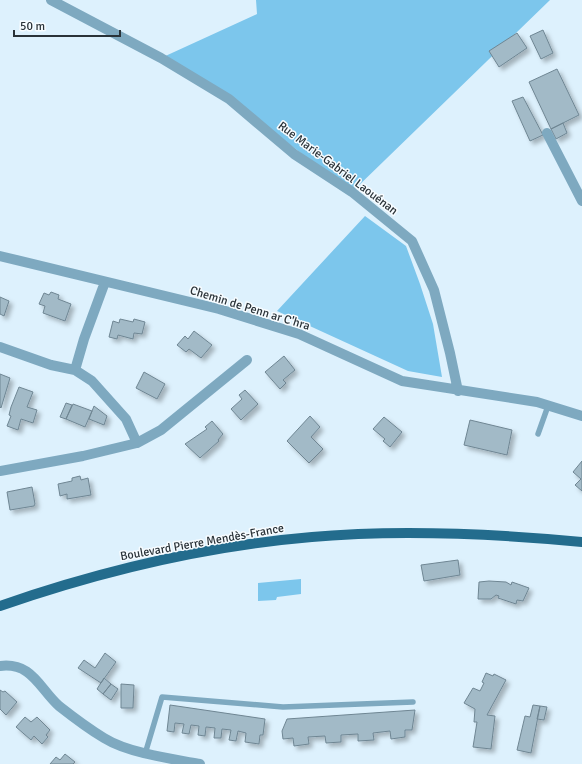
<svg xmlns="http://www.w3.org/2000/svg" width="582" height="764" font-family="Signika,sans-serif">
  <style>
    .green { fill: #7cc6ec }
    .building { fill: #a2bac7; stroke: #6f8693; filter: url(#shadow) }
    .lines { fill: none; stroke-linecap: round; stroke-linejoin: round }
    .service { stroke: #7ea9c0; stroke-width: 5.5 }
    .minor { stroke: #7ea9c0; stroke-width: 10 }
    .primary { stroke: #236c8d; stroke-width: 10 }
    .labels { text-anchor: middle; stroke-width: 3; stroke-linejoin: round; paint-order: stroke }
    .street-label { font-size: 12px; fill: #293238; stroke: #f7fcff }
  </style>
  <defs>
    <filter id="shadow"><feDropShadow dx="3.5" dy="3.5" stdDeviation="2" flood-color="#0004"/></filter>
  </defs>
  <rect width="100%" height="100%" fill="#ddf1fd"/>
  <!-- green -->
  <path class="green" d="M256 0H550L352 192 230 99 161 58 257 14Z
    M365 216 406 246 420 284 433 324 442 377 408 371 277 311Z
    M301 579V594L277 597 276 600 258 601V583Z"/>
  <!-- building -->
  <path class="building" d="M543 30 553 53 541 59 530 36Z
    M517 33 527 48 499 67 489 51Z
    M557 69 579 115 551 129 529 82Z
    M523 97 543 135 530 141 512 101Z
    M563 123 567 133 556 139 551 129Z
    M51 292 59 295 58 299 71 304 65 321 43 313 45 306 39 304 44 293 49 295Z
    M0 297 9 301 4 316 0 314Z
    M120 319 133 322 134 319 145 322 142 334 134 333 133 339 118 335 117 339 109 337 113 321 119 323Z
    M194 331 212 345 201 358 189 349 186 352 177 345 185 336 188 339Z
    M284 356 295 370 283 380 286 383 280 389 265 372Z
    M144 372 165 384 157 399 136 388Z
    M0 374 10 378 1 408 0 407Z
    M19 387 33 392 27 407 37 410 33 423 21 419 18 430 7 426 11 416 9 415 11 407Z
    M245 390 258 404 241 420 231 409 242 399 239 395Z
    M66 403 72 405 66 419 60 417Z
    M73 404 92 411 85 427 66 419Z
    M94 406 107 416 104 425 89 419Z
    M310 416 320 427 311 437 323 449 309 463 287 441Z
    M384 417 402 432 390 447 383 441 385 439 373 429Z
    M470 420 512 430 507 455 464 445Z
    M212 421 223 434 218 440 219 441 200 458 185 444 207 429 205 427Z
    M582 461V491L575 485 581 479 573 472Z
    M80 476 81 480 88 478 91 495 67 499V494L60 496 58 484 72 481V478Z
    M32 487 35 504 34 506 10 510 7 492Z
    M458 560 460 575 424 581 421 565Z
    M489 581 506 582 511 585 512 582 529 588 523 601 517 600 516 604 498 598 499 596 496 595 491 599H478L479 582Z
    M105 653 116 662 101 683 78 668 84 660 95 668Z
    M486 673 493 676 494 674 506 680 487 715 495 716 491 749 473 747 477 722H474L475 709 464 703 473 688 480 691 484 683 482 682Z
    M104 678 111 684 103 694 97 689Z
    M111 684 118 689 111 700 103 694Z
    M121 684 134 685 133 708H121Z
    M0 690 3 692 5 691 17 702 6 715 0 709Z
    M170 705 265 719 263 735H260L259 744 245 742 246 733 238 731 236 741 229 740 231 730 222 729 221 738H214L215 728 206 727 205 736 198 735 199 726 191 725 189 734 182 733 184 724 175 723 174 732 167 731Z
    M533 705 540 706 531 753 517 750 525 716 530 717Z
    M540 706 547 707 544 720 537 719Z
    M415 710 412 730H405V737L391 739 390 731 373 733 374 740 358 741V734L341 735V742L326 743 325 736 308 737 309 744 294 746 293 738 283 739 282 731 287 719Z
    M25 717 31 722 37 717 50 730 46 735 48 737 42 744 34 736 31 740 16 727Z
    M65 754 75 762 73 764H50L56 757 60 760Z"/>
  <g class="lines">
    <!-- service -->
    <path class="service" d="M538 434 548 406
      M145 754 162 697 283 707 413 702"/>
    <!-- minor -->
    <path class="minor" d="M51 0 161 58 229 99 294 154 352 192 412 241 434 290 450 353 458 391
      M547 133 582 201
      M0 256 219 309 299 334 402 381 537 402 582 416
      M0 347 51 365 75 370 92 381 126 419 137 443 83 456 0 471
      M75 370 84 339 105 282
      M137 443 161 430 247 360
      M0 666C32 662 39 688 59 706 73 717 89 729 104 738 128 753 172 759 200 764"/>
    <!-- primary -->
    <path class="primary" d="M0 606C115 566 237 539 358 534 433 531 508 535 582 542"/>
  </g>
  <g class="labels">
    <!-- street labels -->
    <g class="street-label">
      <text transform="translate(338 168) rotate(37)" y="4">Rue Marie-Gabriel Laouénan</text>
      <text transform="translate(250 308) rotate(17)" y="4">Chemin de Penn ar C'hra</text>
      <text transform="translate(202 542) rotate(-10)" y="4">Boulevard Pierre Mendès-France</text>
    </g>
  </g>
  <!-- scale -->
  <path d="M14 30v6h106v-6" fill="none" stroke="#293238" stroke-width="2"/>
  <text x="20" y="30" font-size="12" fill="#293238" stroke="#f7fcff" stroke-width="3" paint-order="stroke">50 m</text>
</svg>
